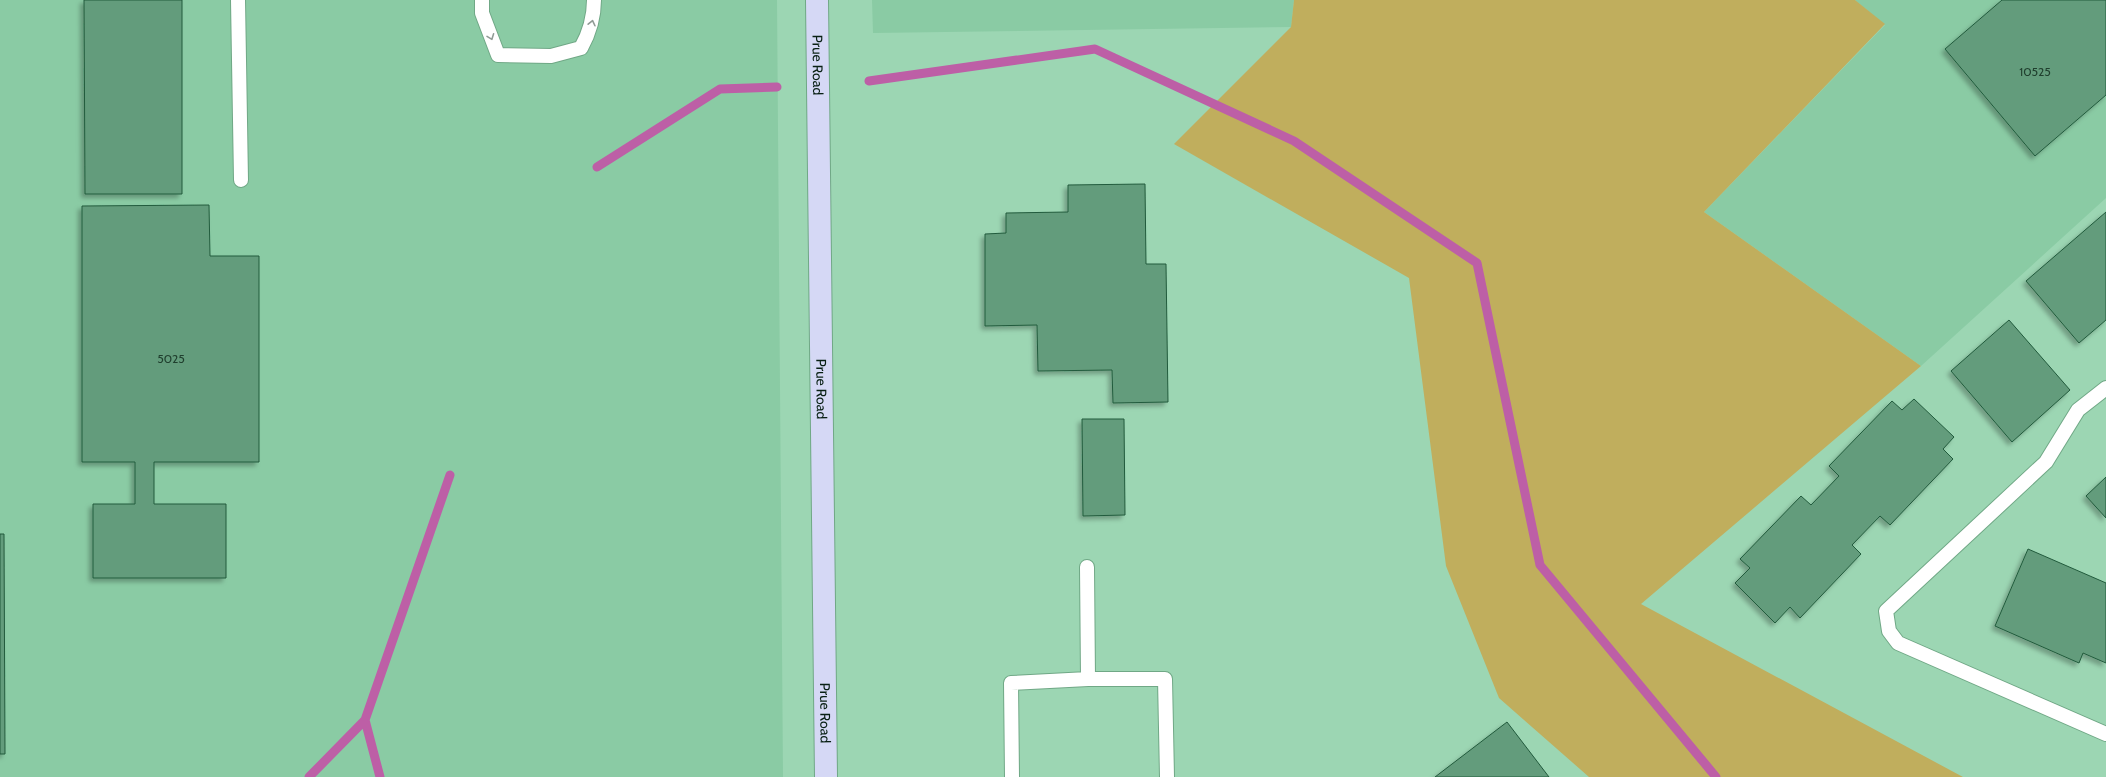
<svg xmlns="http://www.w3.org/2000/svg" width="2106" height="777" font-family="Cabin,sans-serif">
  <style>
    .built { fill: #8acba4 }
    .green { fill: #c0ae5d }
    .lines { fill: none; stroke-linecap: round; stroke-linejoin: round }
    .stream { stroke: #bd5fa6; stroke-width: 9 }
    .building { fill: #649c7b; stroke: #225b3d; filter: url(#shadow) }
    .lane-casing { stroke: #70a886; stroke-width: 16 }
    .secondary-casing { stroke: #70a886; stroke-width: 24 }
    .lane { stroke: #fff; stroke-width: 14 }
    .secondary { stroke: #d5d8f5; stroke-width: 22 }
    .oneway { stroke: #909b95 }
    .labels { text-anchor: middle; stroke-width: 3.5; stroke-linejoin: round; paint-order: stroke }
    .number-label { font-size: 12px; fill: #203f2e }
    .street-label { font-size: 14px; fill: #092014; stroke: #a9e3bf }
  </style>
  <defs>
    <filter id="shadow"><feDropShadow dx="-3.5" dy="3.5" stdDeviation="2" flood-color="#0004"/></filter>
  </defs>
  <rect width="100%" height="100%" fill="#9cd6b3"/>
  <!-- built -->
  <path class="built" d="M0 0H777L783 777H0Z
    M872 0H1294L1291 27 873 33Z
    M1855 0H2106V198L1921 366 1704 212 1885 25Z"/>
  <!-- green -->
  <path class="green" d="M1294 0H1855L1885 24 1704 212 1921 366 1641 604 1963 777H1589L1499 698 1446 566 1409 278 1174 144 1291 27Z"/>
  <g class="lines">
    <!-- stream -->
    <path class="stream" d="M869 81 1095 49 1294 141 1477 263 1540 565 1716 777
      M597 167 720 89 777 87
      M365 720 380 777
      M309 777 365 720 450 475"/>
  </g>
  <!-- building -->
  <path class="building" d="M84 0H182V194H85Z
    M2002 0H2106V95L2035 156 1945 49Z
    M1145 184 1146 264H1166L1168 402 1113 403 1112 370 1038 371 1037 325 985 326V234L1006 233V213L1068 212V185Z
    M209 205 210 256H259V462H154V504H226V578H93V504H135V462H82V206Z
    M2106 212V320L2079 343 2026 281Z
    M2009 320 2070 390 2012 442 1951 371Z
    M1914 399 1954 437 1943 449 1953 459 1890 525 1880 516 1852 545 1861 554 1800 618 1790 607 1775 623 1735 583 1750 568 1740 559 1801 496 1811 505 1839 476 1829 466 1892 401 1902 410Z
    M1082 419H1124L1125 515 1083 516Z
    M2106 477V518L2086 496Z
    M0 534H4L5 754H0Z
    M2028 549 2106 583V663L2083 653 2079 663 1995 626Z
    M1507 722 1549 777H1435Z"/>
  <g class="lines">
    <defs>
      <path id="lane" d="M238 0 241 180
        M482 0V13L498 55 551 56 581 48C590 32 594 18 594 0
        M2106 388 2078 410 2046 462 1886 611 1889 631 1898 643 2106 734
        M1087 567 1088 679
        M1012 777 1011 683 1088 679H1165L1167 777"/>
      <g id="secondary">
        <path id="s1" d="M817 0 826 777"/>
      </g>
    </defs>
    <!-- lane casing -->
    <use href="#lane" class="lane-casing"/>
    <!-- secondary casing -->
    <use href="#secondary" class="secondary-casing"/>
    <!-- lane -->
    <use href="#lane" class="lane"/>
    <!-- secondary -->
    <use href="#secondary" class="secondary"/>
  </g>
  <!-- one-way arrows -->
  <defs><path id="oneway-chevron" d="M-2-3.5L2.5 0L-2 3.5" fill="none" stroke-width="1.6" stroke-linecap="round" stroke-linejoin="round"/></defs>
  <g class="oneway">
    <use href="#oneway-chevron" transform="translate(592 23) rotate(-77)"/>
    <use href="#oneway-chevron" transform="translate(491 37) rotate(69)"/>
  </g>
  <g class="labels">
    <!-- number labels -->
    <g class="number-label">
      <text x="2035" y="76">10525</text>
      <text x="171" y="363">5025</text>
    </g>
    <!-- street labels -->
    <g class="street-label">
      <text dy="5" stroke="none"><textPath href="#s1" startOffset="65">Prue Road</textPath></text>
      <text dy="5" stroke="none"><textPath href="#s1" startOffset="389">Prue Road</textPath></text>
      <text dy="5" stroke="none"><textPath href="#s1" startOffset="713">Prue Road</textPath></text>
    </g>
  </g>
</svg>
